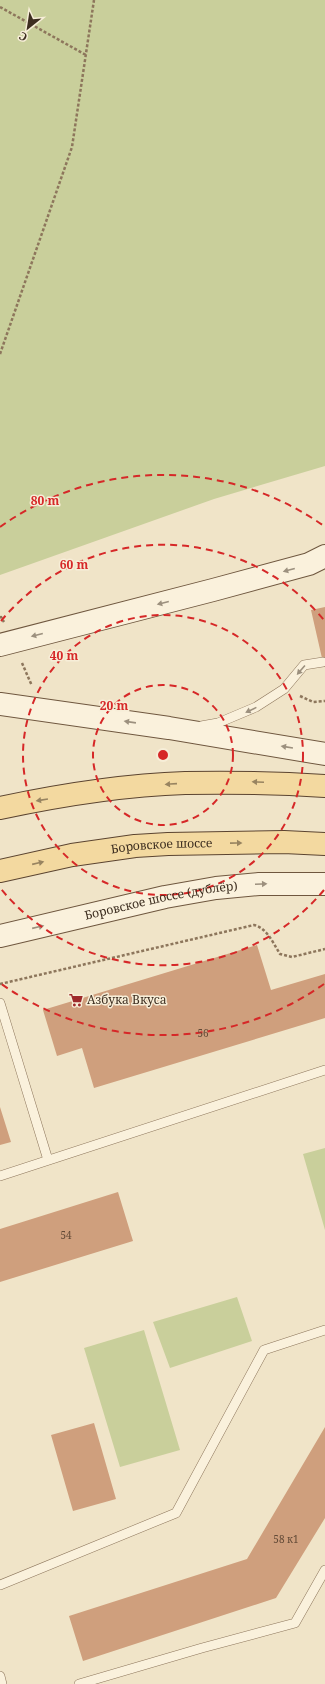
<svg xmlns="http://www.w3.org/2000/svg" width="325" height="1684" font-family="'Noto Serif',serif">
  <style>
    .green { fill: #c9cf9b }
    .building { fill: #cf9f7d }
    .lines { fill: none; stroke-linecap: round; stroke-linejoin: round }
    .lane-casing { stroke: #8d765c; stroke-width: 10 }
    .secondary-casing { stroke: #6f573f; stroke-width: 24 }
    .primary-casing { stroke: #5b4430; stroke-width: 24 }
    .path { stroke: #8d765c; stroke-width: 2.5; stroke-dasharray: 3 2; stroke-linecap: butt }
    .lane { stroke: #faf1dc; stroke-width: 9 }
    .secondary { stroke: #faf1dc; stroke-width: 22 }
    .primary { stroke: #f3d9a0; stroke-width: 22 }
    .oneway { fill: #9c907e }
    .oneway2 { fill: #988460 }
    .ring { fill: none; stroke: #d62828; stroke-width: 2; stroke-dasharray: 7 5 }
    .labels { text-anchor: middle; stroke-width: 3; stroke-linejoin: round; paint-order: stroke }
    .number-label { font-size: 10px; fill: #624a37 }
    .street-label { font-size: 12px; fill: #3d2e20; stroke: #f7eed8 }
    .poi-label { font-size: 12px; fill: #3d2e20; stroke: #f7eed8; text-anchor: start }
    .centre { fill: #d62828; stroke: #f7eed8; stroke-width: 2 }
    .ring-label { font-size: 12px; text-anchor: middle; font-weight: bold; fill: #d62828; stroke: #f7eed8; stroke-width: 3; stroke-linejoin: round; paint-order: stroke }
  </style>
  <rect width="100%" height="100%" fill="#f0e4c8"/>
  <!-- green -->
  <path class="green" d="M0 0H325V466L214 499 0 575Z
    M325 1148V1230L303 1154Z
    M237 1297 252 1341 170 1368 153 1322Z
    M144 1330 180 1450 120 1467 84 1348Z"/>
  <!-- building -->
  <path class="building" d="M325 607V667H324L311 610Z
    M257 945 271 990 325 974V1018L94 1088 82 1048 57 1056 43 1010Z
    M0 1107 11 1142 0 1145Z
    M118 1192 133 1241 0 1282V1229Z
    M94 1423 116 1499 73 1511 51 1435Z
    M325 1427V1518L276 1598 83 1661 69 1616 247 1559Z"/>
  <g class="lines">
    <defs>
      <path id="lane" d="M201 726 218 723 256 707 284 689 304 665 323 662
        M0 1003 48 1160
        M0 1176 325 1070
        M0 1585 176 1513 264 1350 325 1330
        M0 1676 2 1684
        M79 1684 202 1648 295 1623 325 1570"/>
      <g id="secondary">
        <path d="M0 645 213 590 309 564 325 556"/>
        <path d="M0 704 169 728 325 754"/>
        <path id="s1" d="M0 936 165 897 216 888 259 884H325"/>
      </g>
      <g id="primary">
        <path d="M0 808C61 795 123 785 185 783 232 782 278 783 325 786"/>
        <path id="s2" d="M0 871 72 855 135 846 168 844 284 842 325 844"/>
      </g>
    </defs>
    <!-- lane casing -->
    <use href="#lane" class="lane-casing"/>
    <!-- secondary casing -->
    <use href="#secondary" class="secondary-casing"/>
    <!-- primary casing -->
    <use href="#primary" class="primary-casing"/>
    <!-- path -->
    <path class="path" d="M0 7 86 55
      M0 354 72 147 94 0
      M0 618 1 617 4 622
      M22 663 32 686
      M300 696 313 702 325 701
      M0 984 254 925C267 928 273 943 280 954L292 957 325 949"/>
    <!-- lane -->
    <use href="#lane" class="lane"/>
    <!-- secondary -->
    <use href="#secondary" class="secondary"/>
    <!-- primary -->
    <use href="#primary" class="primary"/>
  </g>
  <!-- one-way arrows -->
  <defs><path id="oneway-solid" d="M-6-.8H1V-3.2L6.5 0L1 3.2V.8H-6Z"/></defs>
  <g class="oneway">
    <use href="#oneway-solid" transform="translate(289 570) rotate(165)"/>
    <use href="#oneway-solid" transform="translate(163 603) rotate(166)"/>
    <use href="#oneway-solid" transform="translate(37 635) rotate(166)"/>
    <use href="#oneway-solid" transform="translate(301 670) rotate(131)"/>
    <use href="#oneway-solid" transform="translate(251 710) rotate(154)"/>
    <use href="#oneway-solid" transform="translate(130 722) rotate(-172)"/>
    <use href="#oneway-solid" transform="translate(287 747) rotate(-171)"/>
    <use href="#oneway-solid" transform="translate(261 884) rotate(-2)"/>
    <use href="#oneway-solid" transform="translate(38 927) rotate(-13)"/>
  </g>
  <g class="oneway2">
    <use href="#oneway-solid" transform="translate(258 782) rotate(-178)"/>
    <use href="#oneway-solid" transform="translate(171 784) rotate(176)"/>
    <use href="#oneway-solid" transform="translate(42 800) rotate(171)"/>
    <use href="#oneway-solid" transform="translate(236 843) rotate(-1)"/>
    <use href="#oneway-solid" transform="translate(38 863) rotate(-13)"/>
  </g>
  <!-- distance rings -->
  <g class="ring">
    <circle cx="163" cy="755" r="70"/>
    <circle cx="163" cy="755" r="140"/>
    <path d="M324 890A210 210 0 0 1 1 889M1 621A210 210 0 0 1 324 620"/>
    <path d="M324 984A280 280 0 0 1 0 983M0 527A280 280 0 0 1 324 526"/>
  </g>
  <!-- icons -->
  <defs>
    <symbol id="supermarket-bare" viewBox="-9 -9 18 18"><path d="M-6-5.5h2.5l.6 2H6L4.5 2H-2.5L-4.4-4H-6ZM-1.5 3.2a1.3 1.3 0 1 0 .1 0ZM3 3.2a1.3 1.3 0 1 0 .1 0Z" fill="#9e2a2b" stroke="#f7eed8" stroke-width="2.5" paint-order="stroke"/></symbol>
  </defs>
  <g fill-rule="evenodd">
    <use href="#supermarket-bare" x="66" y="990" width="20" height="20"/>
  </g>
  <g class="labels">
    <!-- number labels -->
    <g class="number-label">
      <text x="203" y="1037">56</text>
      <text x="66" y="1239">54</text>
      <text x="286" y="1543">58 к1</text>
    </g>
    <!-- street labels -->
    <g class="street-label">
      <text dy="4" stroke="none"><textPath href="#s2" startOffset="164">Боровское шоссе</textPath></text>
      <text dy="4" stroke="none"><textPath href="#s1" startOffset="165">Боровское шоссе (дублёр)</textPath></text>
    </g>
    <!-- poi labels -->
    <g class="poi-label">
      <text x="87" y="1004">Азбука Вкуса</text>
    </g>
  </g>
  <circle cx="163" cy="755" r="6" class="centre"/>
  <g class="ring-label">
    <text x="45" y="505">80 m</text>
    <text x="74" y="569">60 m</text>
    <text x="64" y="660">40 m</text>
    <text x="114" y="710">20 m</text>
  </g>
  <!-- north arrow -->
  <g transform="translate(28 28) rotate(210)" stroke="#f7eed8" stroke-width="3" paint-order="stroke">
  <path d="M0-3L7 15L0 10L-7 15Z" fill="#3d2e20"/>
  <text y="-6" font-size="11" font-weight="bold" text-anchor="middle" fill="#3d2e20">С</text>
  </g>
</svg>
